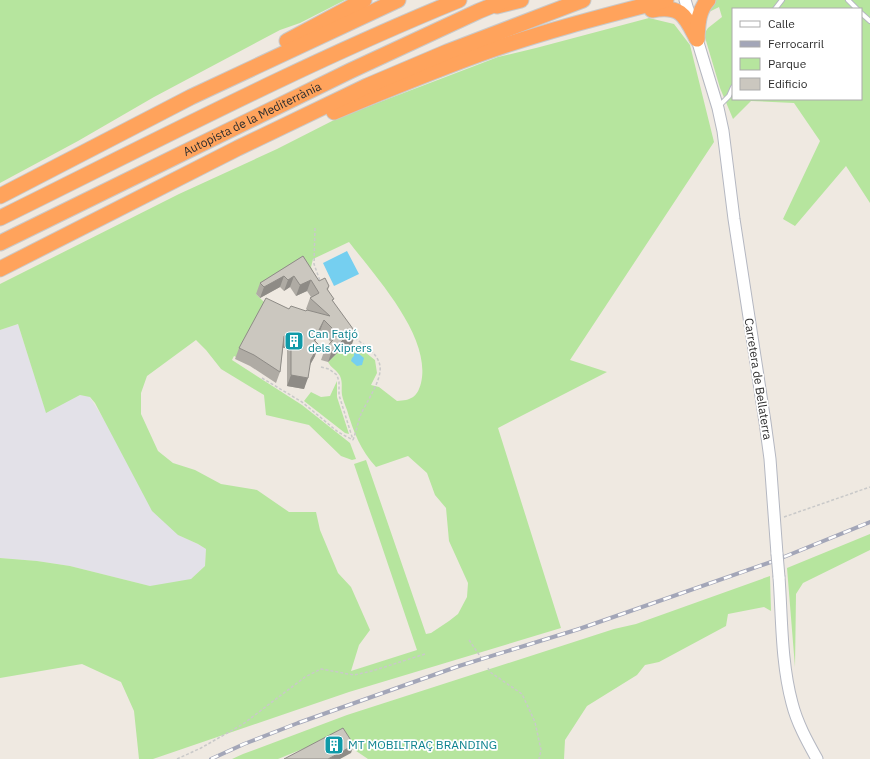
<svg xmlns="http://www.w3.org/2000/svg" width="870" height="759" font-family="'IBM Plex Sans',sans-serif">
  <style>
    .industrial { fill: #e3e1e8 }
    .green { fill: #b6e59e; fill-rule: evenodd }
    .water { fill: #75cff0 }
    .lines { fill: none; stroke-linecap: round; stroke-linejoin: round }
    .lane-casing { stroke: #b4b7c1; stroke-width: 6 }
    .secondary-casing { stroke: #b4b7c1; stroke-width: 13 }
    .highway-casing { stroke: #c9c9c9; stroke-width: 17 }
    .path { stroke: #c9c9c9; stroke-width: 1.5; stroke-dasharray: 3 2; stroke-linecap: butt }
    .lane { stroke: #fff; stroke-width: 4 }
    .secondary { stroke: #fff; stroke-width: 11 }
    .highway { stroke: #ffa35c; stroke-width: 15 }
    .rail-casing { stroke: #a3a6b8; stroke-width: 4 }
    .rail { stroke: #fff; stroke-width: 2.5; stroke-dasharray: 8; stroke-linecap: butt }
    .secondary-bridge-casing { stroke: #b4b7c1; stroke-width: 13; stroke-linecap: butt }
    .secondary-bridge { stroke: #fff; stroke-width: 11 }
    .wall { fill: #afaba4 }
    .shaded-wall { fill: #8e8b86 }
    .building { fill: #cbc7bf; stroke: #8e8b86 }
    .labels { text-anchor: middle; stroke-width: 3.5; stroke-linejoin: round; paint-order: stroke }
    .street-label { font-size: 12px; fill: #2e2e2e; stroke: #fff }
    .culture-label { font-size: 12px; fill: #0d838f; stroke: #fff; text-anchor: start }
  </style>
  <rect width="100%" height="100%" fill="#efe9e1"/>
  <!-- industrial -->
  <path class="industrial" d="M18 324 46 412 80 395 89 396 178 535 198 544 206 549 205 566 191 579 172 585 150 586 70 566 37 561 0 558V330Z"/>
  <!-- green -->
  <path class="green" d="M0 0H345L300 23 280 30 154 97 78 141 0 183Z
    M716 0H870V203L846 166 795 226 783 219 820 141 794 103 751 101 733 119 720 88 704 34 708 28 722 17 719 7 707 13 712 3ZM733 9H861V99H733Z
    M649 18 674 24 690 45 714 142 570 360 607 372 498 428 561 628 349 692 153 759H139L134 711 121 682 82 664 0 678V558L37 561 70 566 150 586 191 579 205 566 206 549 198 544 178 535 152 511 95 403 90 397 80 395 46 413 18 324 0 330V284L179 194 277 149 338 118 498 57 536 48ZM349 242C375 276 432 337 421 383 417 398 411 400 397 401L379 387 371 385 377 373 375 360 356 345 343 353 339 351 328 362C331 368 337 370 340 376 343 383 341 388 342 395 343 400 345 405 347 410 353 431 361 451 376 467L408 456 427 473 435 495 446 508 449 541 468 583 467 597 458 614 449 621 431 633 426 634 366 460 354 464 417 650 351 671 359 645 370 630 351 587 338 573 320 530 316 512H289L257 490 221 484 195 470 173 463 158 451 141 414V393L147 376 196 340 206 350 221 369 264 395 266 415 309 425 341 456 352 460 356 459 350 443 302 405 232 360 234 356 236 357 266 304 256 294 298 267 321 289 311 267 313 259Z
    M337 381V397L349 434 345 433 304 401 311 392 321 397 330 396Z
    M870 534V550L803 583 796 594 795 667 787 568Z
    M770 576 771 611 764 607 728 614 726 626 659 662 645 665 637 675 587 706 565 740 564 759H368L334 736 278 759H232L243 754 347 715 614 629 636 624Z"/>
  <!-- water -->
  <path class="water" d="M347 251 359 274 334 286 323 263Z
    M354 353 359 354 364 358 362 365 357 366 351 361 352 358 354 356Z"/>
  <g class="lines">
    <defs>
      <path id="lane" d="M848 0 857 9
        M775 9 782 0
        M861 13 870 21
        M719 106 729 96 733 87"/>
      <path id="secondary" d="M685 0 718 108 723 131 734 219 765 422 770 459 777 554
        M779 577C782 618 781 662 792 703 797 723 807 741 817 759"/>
      <g id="highway">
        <path d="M497 6 521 0"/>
        <path d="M652 10C682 5 685 16 697 39"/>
        <path d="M697 38C698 24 698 11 708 0"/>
        <path d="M287 41 364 0"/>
        <path d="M334 112C382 92 431 72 480 54 541 32 604 16 666 0"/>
        <path d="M0 196 191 97 398 0"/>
        <path d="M0 218C152 143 302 64 459 0"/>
        <path id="s1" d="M0 243 350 71 479 11 506 0"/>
        <path d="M0 269 238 148 367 86 447 52 583 0"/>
      </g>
    </defs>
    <!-- lane casing -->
    <use href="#lane" class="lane-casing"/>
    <!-- secondary casing -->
    <use href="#secondary" class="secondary-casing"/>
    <!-- highway casing -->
    <use href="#highway" class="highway-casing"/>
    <!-- path -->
    <path class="path" d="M315 228 314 264 320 281
      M321 367 329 369 337 375 339 382V395L353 440
      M262 378 302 402 338 432 353 440
      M353 440C356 432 358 422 361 414 367 401 382 380 380 366 378 353 363 344 353 337
      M784 517 870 487
      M469 640 482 659
      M488 668 490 672 522 694 535 722 541 750 539 759
      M177 759 201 748 243 724 305 677 321 669 354 675 372 671 425 654"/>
    <!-- lane -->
    <use href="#lane" class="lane"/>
    <!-- secondary -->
    <use href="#secondary" class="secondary"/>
    <!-- highway -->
    <use href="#highway" class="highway"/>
    <defs>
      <path id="rail" d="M211 759 244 744 298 723 459 666 579 629 774 561 870 522"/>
    </defs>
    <!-- rail casing -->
    <use href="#rail" class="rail-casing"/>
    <!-- rail -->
    <use href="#rail" class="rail"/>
    <defs>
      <path id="secondary-bridge" d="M777 554 779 577"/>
    </defs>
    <!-- secondary-bridge casing -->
    <use href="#secondary-bridge" class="secondary-bridge-casing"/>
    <!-- secondary-bridge -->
    <use href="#secondary-bridge" class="secondary-bridge"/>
  </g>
  <!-- wall -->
  <path class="wall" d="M303 256 319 281 329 286 328 290 352 344 339 351 328 362 321 360 325 349 331 342 320 331 315 341V356L310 365 304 389 287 386V348H283L280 372 276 383 250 366 235 359 239 348 289 309 306 311 307 310 306 309 310 298 311 297 307 291 296 296 290 287 284 291 280 287 260 298 256 294 260 283Z"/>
  <!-- shaded-wall -->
  <path class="shaded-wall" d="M284 276 280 287 260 298 264 287Z
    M294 276 290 287 284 291 288 280Z
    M311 280 307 291 296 296 300 285Z
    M324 320 320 331 310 351 314 340Z
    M356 333 352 344 339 351 328 362 332 351 343 340Z
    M284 336 291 337 287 348 280 347Z
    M319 345 315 356 307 370 311 359Z
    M291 375 308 378 304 389 287 386Z
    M354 745 351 753 340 759H328Z"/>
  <!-- building -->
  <path class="building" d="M303 256 319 281 325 278 329 286 327 289 334 299 332 300 356 333 343 340 332 351 325 349 338 334 324 320 314 340 319 345 311 359 308 378 291 375V337L284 336 280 372 254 355 239 348 266 298 289 309 291 306 306 311 307 310 330 316 310 298 319 293 311 280 300 285 294 276 288 280 284 276 264 287 260 283Z
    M343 728 354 745 328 759H284Z"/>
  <!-- icons -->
  <defs>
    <symbol id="building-square" viewBox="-11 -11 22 22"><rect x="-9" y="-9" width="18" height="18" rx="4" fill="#0f9aa8" stroke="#fff"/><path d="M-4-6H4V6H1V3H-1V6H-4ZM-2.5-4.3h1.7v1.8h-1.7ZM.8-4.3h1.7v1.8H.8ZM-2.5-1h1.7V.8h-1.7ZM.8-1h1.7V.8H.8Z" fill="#fff"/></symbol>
  </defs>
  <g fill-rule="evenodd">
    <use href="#building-square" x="283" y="330" width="22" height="22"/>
    <use href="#building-square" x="323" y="734" width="22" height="22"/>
  </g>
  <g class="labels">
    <!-- street labels -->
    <g class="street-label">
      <text dy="4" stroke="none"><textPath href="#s1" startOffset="281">Autopista de la Mediterrània</textPath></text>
      <text transform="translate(758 379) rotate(81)" y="4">Carretera de Bellaterra</text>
    </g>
    <!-- culture labels -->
    <g class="culture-label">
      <text x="308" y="338">Can Fatjó<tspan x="308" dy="14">dels Xiprers</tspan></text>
      <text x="348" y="749">MT MOBILTRAÇ BRANDING</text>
    </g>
  </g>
  <!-- legend -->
  <rect x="732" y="8" width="130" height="92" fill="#ffffff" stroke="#ababab"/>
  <rect x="740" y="21" width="20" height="6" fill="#ffffff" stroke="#ababab"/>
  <text x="768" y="28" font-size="12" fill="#2e2e2e">Calle</text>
  <rect x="740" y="41" width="20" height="6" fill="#a3a6b8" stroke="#ababab"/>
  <text x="768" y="48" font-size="12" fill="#2e2e2e">Ferrocarril</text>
  <rect x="740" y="58" width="20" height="12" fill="#b6e59e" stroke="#ababab"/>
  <text x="768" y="68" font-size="12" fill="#2e2e2e">Parque</text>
  <rect x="740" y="78" width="20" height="12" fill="#cbc7bf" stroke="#ababab"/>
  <text x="768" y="88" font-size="12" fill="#2e2e2e">Edificio</text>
</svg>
